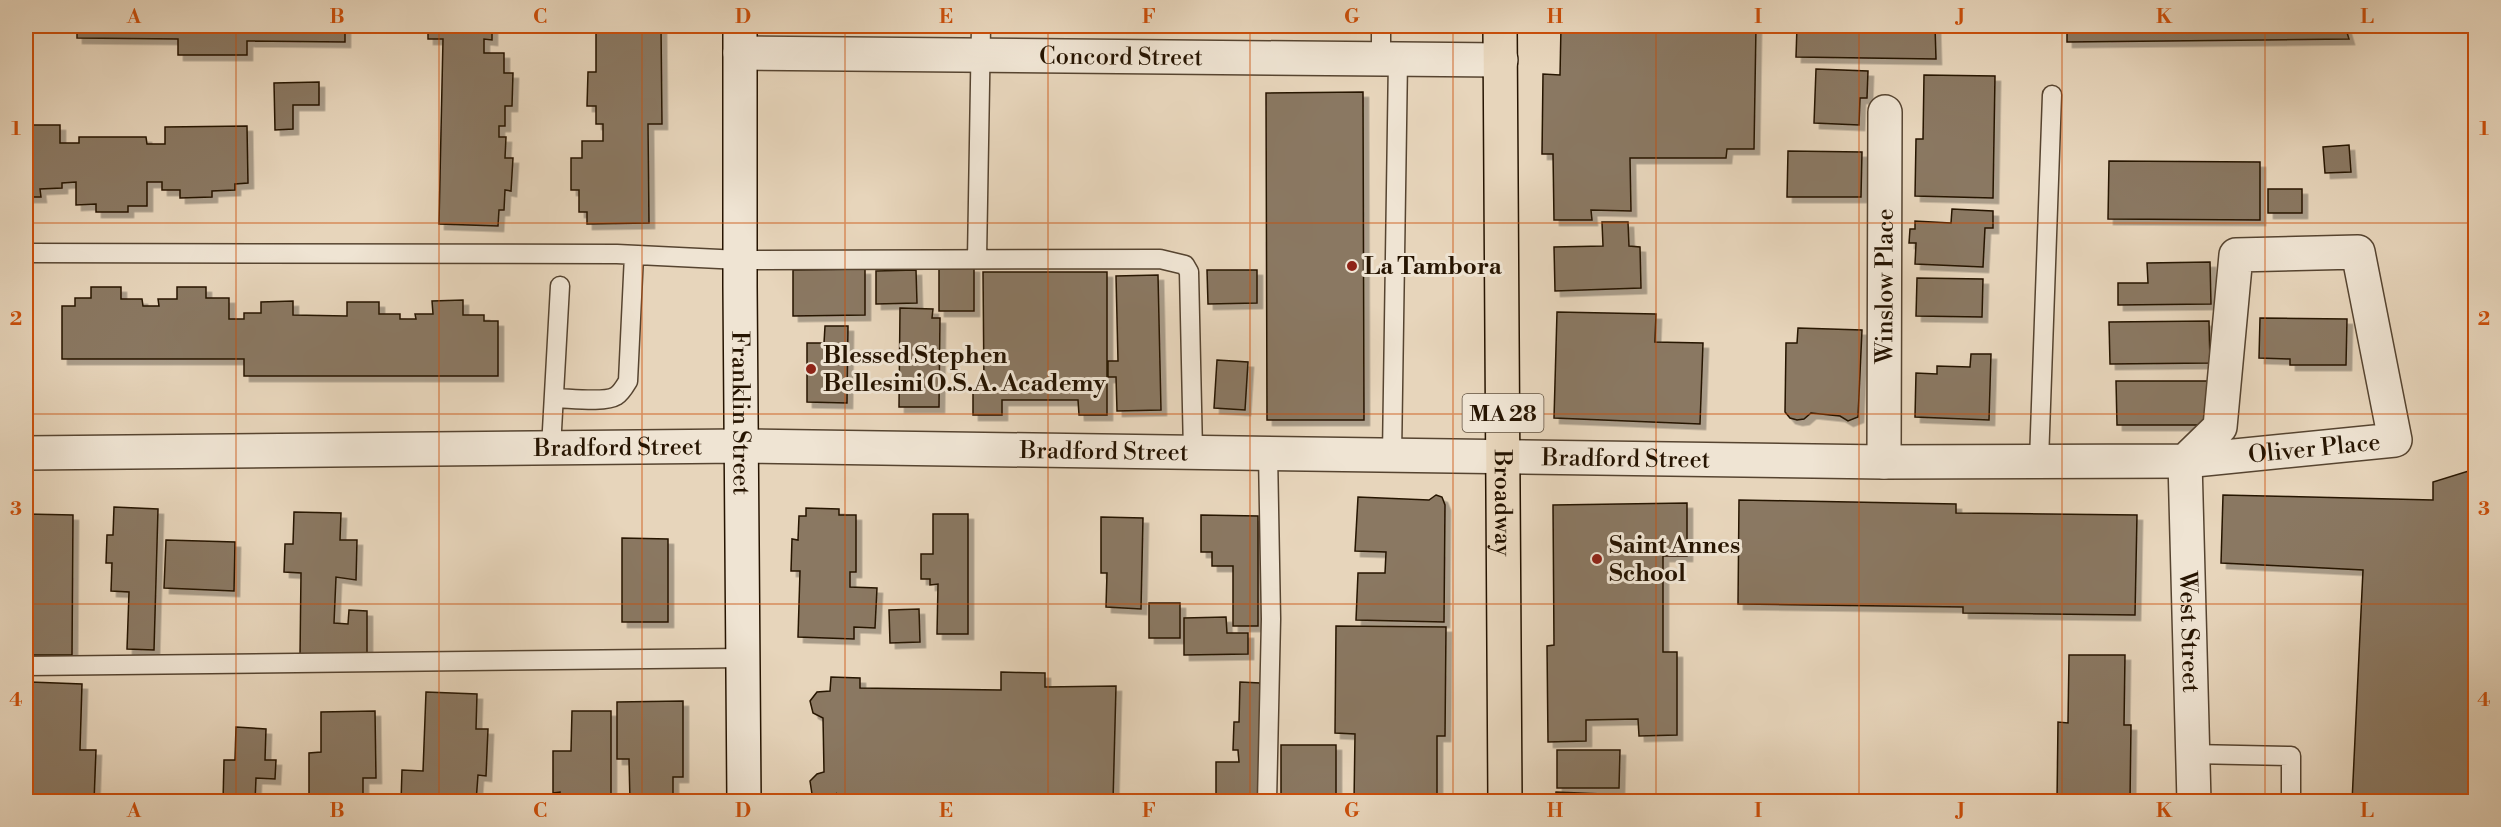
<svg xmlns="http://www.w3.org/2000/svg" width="2501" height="827" font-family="'Libre Bodoni',serif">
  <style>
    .building { fill: #8a7862; stroke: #261401; stroke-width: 1.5; filter: url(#shadow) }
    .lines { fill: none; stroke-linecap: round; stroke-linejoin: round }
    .lane-casing { stroke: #564430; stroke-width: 21 }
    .street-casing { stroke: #564430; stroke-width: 36 }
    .secondary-casing { stroke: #261401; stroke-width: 36 }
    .primary-casing { stroke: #261401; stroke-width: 36 }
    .lane { stroke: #efe4d3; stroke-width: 18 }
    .street { stroke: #efe4d3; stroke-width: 33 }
    .secondary { stroke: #efe4d3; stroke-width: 33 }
    .primary { stroke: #e7d5bb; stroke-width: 33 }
    .grid { fill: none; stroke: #cb4f0a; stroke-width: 1.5; stroke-opacity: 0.55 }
    .poi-dot { fill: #8f2418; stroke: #efe4d3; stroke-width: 2 }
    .labels { text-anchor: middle; stroke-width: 6; stroke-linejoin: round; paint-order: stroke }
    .shield { fill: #efe4d3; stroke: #625240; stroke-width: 1.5 }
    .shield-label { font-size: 22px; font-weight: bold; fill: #261401 }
    .street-label { font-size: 24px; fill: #261401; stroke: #efe4d3 }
    .poi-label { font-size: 24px; font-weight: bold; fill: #261401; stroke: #efe4d3; text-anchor: start }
    .neatline { fill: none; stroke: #cb4f0a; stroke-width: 2 }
    .grid-label { font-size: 20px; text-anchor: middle; font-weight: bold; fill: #cb4f0a }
  </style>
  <defs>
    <filter id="shadow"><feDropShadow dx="5.5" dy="5.5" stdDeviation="0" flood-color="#0004"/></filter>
  </defs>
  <rect width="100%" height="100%" fill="#e7d5bb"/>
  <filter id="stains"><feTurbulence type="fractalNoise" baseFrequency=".00333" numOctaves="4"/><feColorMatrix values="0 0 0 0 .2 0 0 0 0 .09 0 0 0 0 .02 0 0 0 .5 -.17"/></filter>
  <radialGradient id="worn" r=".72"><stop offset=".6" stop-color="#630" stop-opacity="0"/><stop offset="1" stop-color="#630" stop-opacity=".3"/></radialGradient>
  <!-- building -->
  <path class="building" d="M77 26H345V42L247 41V55H178V39L77 38Z
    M428 26H492V40L484 39V53H504V73H513L512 106H505V126H499V137H506L505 158H513L511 191 505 190 504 210H499L498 226 439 224 443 39H428Z
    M596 26H661L662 124H648L649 223 587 224V212H579V190H571V158H582V141H603V124H596V106H587L588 72H596Z
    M1561 26H1756L1754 149H1727L1726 158H1630L1631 211 1591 210 1592 220H1554L1553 154H1542L1543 74 1560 75Z
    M1797 26H1935L1936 59 1796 57Z
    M2067 26H2345L2349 39 2067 42Z
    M1816 69 1868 71 1867 98H1860L1859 125 1814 123Z
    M1924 75 1995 76 1993 198 1915 196 1916 139H1923Z
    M319 82V105H293V129L275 130 274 83Z
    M1363 92 1364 420H1267L1266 93Z
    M26 125H60V143H79V137H146L147 144H165V127L247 126 248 183 235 184V190L212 191V197L180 198V190H162V182H147V206H128V212H96V204L76 205V182L62 183V188L40 189 41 197H26Z
    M2349 145 2351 172 2325 173 2323 147Z
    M1788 151 1862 152 1861 197H1787Z
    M2109 161 2260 162V220L2108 219Z
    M2268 189H2302V213H2268Z
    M1952 209 1993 211V228H1985L1983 267 1915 264 1916 243H1909L1910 229H1915V221L1951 223Z
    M1602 222H1628L1629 246 1640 247 1641 288 1555 291 1554 247 1603 246Z
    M2210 262 2211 304 2118 305V283H2148L2147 263Z
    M939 266 974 267V311H939Z
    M865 269V315L793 316V270Z
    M916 270 917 303 876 304V271Z
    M1207 270H1257V303L1208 304Z
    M983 272H1107V415H1079L1078 400H1002V415H973V388H984Z
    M1158 275 1161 410 1117 411 1116 377H1108V361H1118L1116 276Z
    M1917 278 1983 279 1982 317 1916 316Z
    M91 287H121V299H142L143 306H159L158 299H177V287H206V298H229V319H244V313H261V302L293 301V315L347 316V302H379V314H400V319H416L415 314H433L432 301 463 300V315H484V321H498V376H244V359H62V306H75V298H91Z
    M900 308 933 309 932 318H940L939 407H899Z
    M1557 312 1656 314 1655 342 1703 343 1700 424 1554 418Z
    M2260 318 2347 319 2346 365H2290V359L2259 358Z
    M2209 321 2210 363 2110 364 2109 322Z
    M825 326H848L847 403 807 402V343H824Z
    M1798 328 1862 330 1858 417 1848 421 1840 416 1811 413 1804 419 1797 420 1790 418 1785 412 1786 343H1797Z
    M1971 354H1991L1989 420 1915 417 1916 373 1937 374V366L1970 367Z
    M1217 360 1248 362 1245 410 1214 408Z
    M2116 381H2211V425H2117Z
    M2475 469 2476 802H2352L2363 570 2221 563 2223 495 2433 500V482Z
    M1436 495 1442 497 1445 505 1444 622 1356 620 1358 573H1385L1386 552 1355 551 1358 497 1429 500Z
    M1739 500 1956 504V513L2137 515 2135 615 1963 613V607L1738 604Z
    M1687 503V556H1663V652H1677V735L1639 736 1638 719 1586 720V741L1548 742 1547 646 1554 645 1553 505Z
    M114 507 158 509 154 650 127 649 129 592 111 591 112 563H106L107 535H113Z
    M806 508 839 509V515H856V572H850V587L877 588 875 628 854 627V639L798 637 800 571H791L792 539 798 540 799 516H806Z
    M294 512 341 513 340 540H357L356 580 336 577 334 623 348 624 349 610 367 611V657L300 656 301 573 284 572 285 544H293Z
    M26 514 73 515 72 655H26Z
    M933 514H968V634H937L938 584 930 585V579H921V554H933Z
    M1201 515 1258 516V626H1233V566H1212V552H1201Z
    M1101 517 1143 518 1141 609 1106 607 1107 573H1101Z
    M622 538 668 539V622H622Z
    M166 540 235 542 234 591 164 588Z
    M1149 603H1180V638H1149Z
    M919 609 920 642 890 643 889 610Z
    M1226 617 1227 633H1248V654L1184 655V618Z
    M1336 626 1446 627 1445 736H1437V802H1354L1355 734 1335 733Z
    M2069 655H2125L2124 725H2131L2130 802H2057L2058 722 2068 723Z
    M1001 672 1045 673V687L1116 686 1113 802H836V794L829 800H821L812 794 810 781 817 774 824 772 823 718 813 713 810 701 817 692 830 691 831 677 860 678V688L1001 690Z
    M30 682 82 684 80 750H96L94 802H26V751H28Z
    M1240 682 1260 683 1259 802H1216V762H1239L1238 750H1233L1234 722H1239Z
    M426 692 477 694 476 729H488L486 776 478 775 476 802H401L402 770 423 771Z
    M683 701V777H673V802H630L629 759H617V702Z
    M375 711 376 778H363V802H309V753L321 752V712Z
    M572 711H611V800L560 802V792L553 793V751H571Z
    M236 727 266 729 265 760H276L275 779 256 778 255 802H223L224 760H235Z
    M1281 745H1336V802H1291V796H1281Z
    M1557 750H1620L1619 788H1557Z
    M1556 792 1721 799V802H1555Z"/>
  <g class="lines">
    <defs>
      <path id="lane" d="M1381 26V59
        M26 253 617 254 740 260 1160 259 1185 265 1189 272 1193 452
        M977 259 981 26
        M554 398C568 398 605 403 616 396 621 393 625 386 628 381L634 255
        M551 448 560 286
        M1392 455 1398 59
        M2039 461 2052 95
        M26 666 743 658
        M2192 754 2291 756V794
        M1267 802 1271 619 1268 453"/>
      <g id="street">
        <path id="s1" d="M740 53 1501 60"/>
        <path id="s2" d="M26 453 741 446 1884 462 2185 461 2395 440 2358 252 2236 255 2220 427 2185 461"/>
        <path id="s3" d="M2185 461 2194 802"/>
        <path id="s4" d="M1884 462 1885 112"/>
      </g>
      <g id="secondary">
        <path id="s5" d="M740 26V286L744 802"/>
      </g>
      <g id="primary">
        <path id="s6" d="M1500 26 1505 802"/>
      </g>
    </defs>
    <!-- lane casing -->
    <use href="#lane" class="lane-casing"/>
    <!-- street casing -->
    <use href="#street" class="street-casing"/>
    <!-- secondary casing -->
    <use href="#secondary" class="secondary-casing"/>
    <!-- primary casing -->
    <use href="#primary" class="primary-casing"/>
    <!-- lane -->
    <use href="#lane" class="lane"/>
    <!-- street -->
    <use href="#street" class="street"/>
    <!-- secondary -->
    <use href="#secondary" class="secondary"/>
    <!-- primary -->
    <use href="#primary" class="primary"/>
  </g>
  <!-- grid -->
  <path class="grid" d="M236 26V802M439 26V802M642 26V802M845 26V802M1048 26V802M1250 26V802M1453 26V802M1656 26V802M1859 26V802M2062 26V802M2265 26V802M26 223H2476M26 414H2476M26 604H2476"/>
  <!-- markers -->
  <g class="poi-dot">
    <circle cx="1352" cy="266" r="6"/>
    <circle cx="811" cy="369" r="6"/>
    <circle cx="1597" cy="559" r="6"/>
  </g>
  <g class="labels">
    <!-- shield labels -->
    <rect class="shield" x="1462.5" y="394" width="81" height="38" rx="4.5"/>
    <g class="shield-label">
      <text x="1503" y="421">MA 28</text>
    </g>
    <!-- street labels -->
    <g class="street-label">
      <text dy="8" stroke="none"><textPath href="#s1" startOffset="381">Concord Street</textPath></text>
      <text dy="8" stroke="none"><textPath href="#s4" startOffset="176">Winslow Place</textPath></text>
      <text dy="8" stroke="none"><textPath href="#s5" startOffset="387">Franklin Street</textPath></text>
      <text dy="8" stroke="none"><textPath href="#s2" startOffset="592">Bradford Street</textPath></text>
      <text dy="8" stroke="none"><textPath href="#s2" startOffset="2289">Oliver Place</textPath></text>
      <text dy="8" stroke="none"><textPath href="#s2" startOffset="1078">Bradford Street</textPath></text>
      <text dy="8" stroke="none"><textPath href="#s2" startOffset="1600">Bradford Street</textPath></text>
      <text dy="8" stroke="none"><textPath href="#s6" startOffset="477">Broadway</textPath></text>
      <text dy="8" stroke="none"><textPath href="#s3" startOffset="171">West Street</textPath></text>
    </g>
    <!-- poi labels -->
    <g class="poi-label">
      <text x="1364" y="274">La Tambora</text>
      <text x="823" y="363">Blessed Stephen<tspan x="823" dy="28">Bellesini O.S.A. Academy</tspan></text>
      <text x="1609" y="553">Saint Annes<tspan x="1609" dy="28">School</tspan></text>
    </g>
  </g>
  <!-- margin -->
  <rect width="2501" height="827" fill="none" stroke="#e7d5bb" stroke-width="66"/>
  <rect x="33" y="33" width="2435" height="761" class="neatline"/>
  <g class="grid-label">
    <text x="134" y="23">A</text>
    <text x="337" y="23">B</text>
    <text x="540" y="23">C</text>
    <text x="743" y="23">D</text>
    <text x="946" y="23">E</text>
    <text x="1149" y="23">F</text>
    <text x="1352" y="23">G</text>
    <text x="1555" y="23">H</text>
    <text x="1758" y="23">I</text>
    <text x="1961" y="23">J</text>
    <text x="2164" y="23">K</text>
    <text x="2367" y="23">L</text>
    <text x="16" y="135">1</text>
    <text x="2484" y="135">1</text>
    <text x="16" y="325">2</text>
    <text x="2484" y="325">2</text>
    <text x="16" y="515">3</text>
    <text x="2484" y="515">3</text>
    <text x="16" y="706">4</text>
    <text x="2484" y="706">4</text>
    <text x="134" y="817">A</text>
    <text x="337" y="817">B</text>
    <text x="540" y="817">C</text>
    <text x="743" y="817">D</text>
    <text x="946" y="817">E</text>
    <text x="1149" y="817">F</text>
    <text x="1352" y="817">G</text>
    <text x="1555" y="817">H</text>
    <text x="1758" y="817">I</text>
    <text x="1961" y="817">J</text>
    <text x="2164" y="817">K</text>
    <text x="2367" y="817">L</text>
  </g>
  <rect width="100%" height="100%" filter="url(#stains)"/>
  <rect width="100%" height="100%" fill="url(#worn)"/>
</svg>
